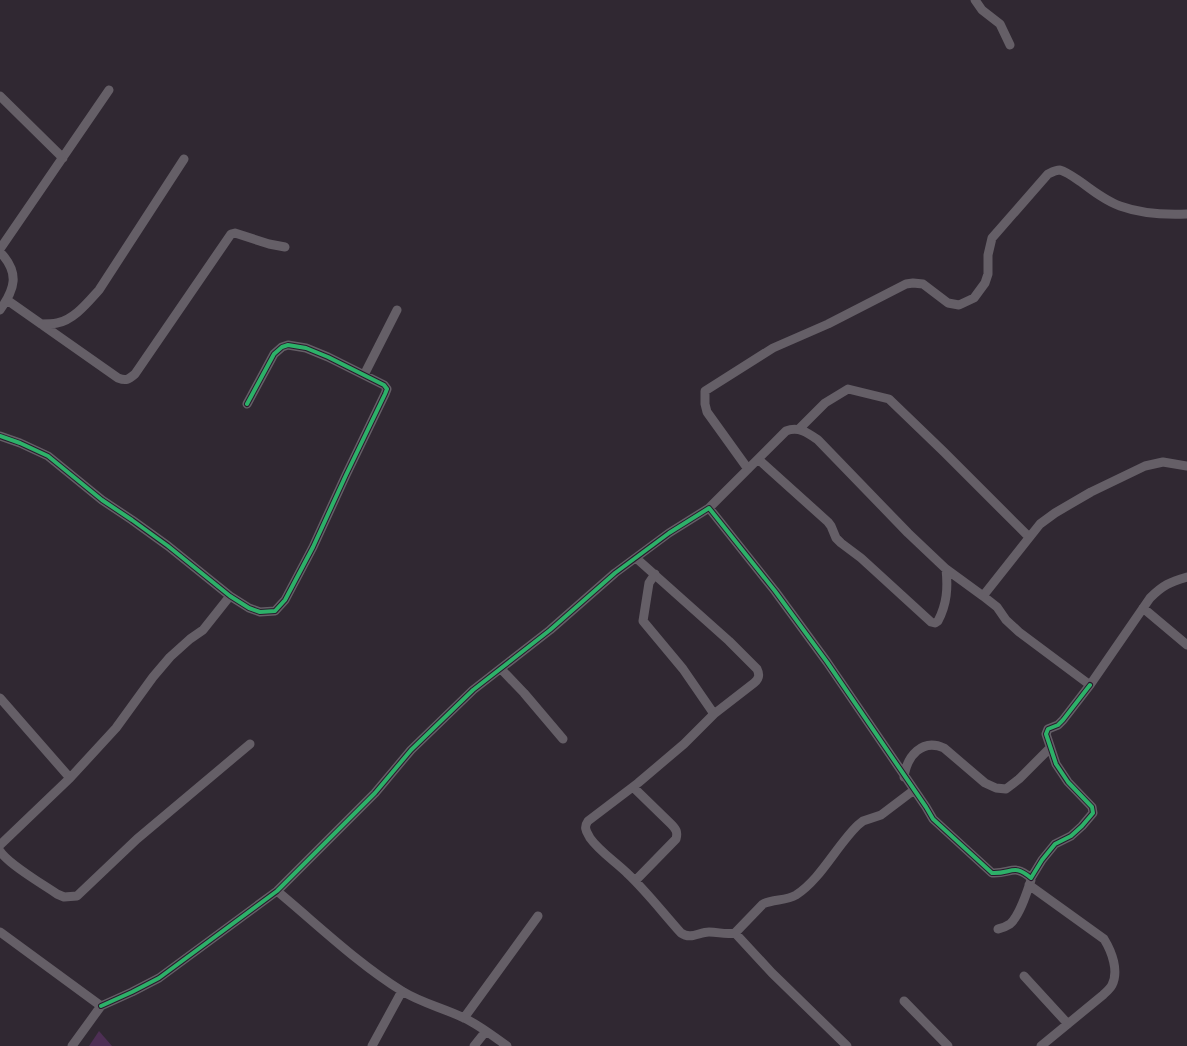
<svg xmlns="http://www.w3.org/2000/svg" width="1187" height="1046" font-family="'Noto Serif',serif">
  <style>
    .green { fill: #4d2f54 }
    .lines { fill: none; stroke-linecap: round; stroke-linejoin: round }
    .street { stroke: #655f67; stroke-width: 9 }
    .cycleway-casing { stroke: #291a2c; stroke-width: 6 }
    .cycleway { stroke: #2db169; stroke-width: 4 }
  </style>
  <rect width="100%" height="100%" fill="#302832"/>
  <!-- green -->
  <path class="green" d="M99 1031 112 1046H89Z"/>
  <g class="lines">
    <!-- street -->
    <path class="street" d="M975 0 982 10 1000 24 1010 45
      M0 96 63 158
      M0 249 109 90
      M0 252C20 273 15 289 0 310
      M7 300 118 378C126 381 128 380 135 374L231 234 235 233 269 244 285 247
      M41 324C46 324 52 324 57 323 74 320 88 302 99 290L184 159
      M364 375 397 310
      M799 429 825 403 848 389 889 399 944 452 1029 537
      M0 436 20 443 48 456 102 500 132 520 168 546 230 596 249 608 260 612 275 611 285 600 313 547 346 475 385 394 387 389 384 385 328 357 306 348 288 345 282 347 274 354 247 404
      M758 459 828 522 831 526 836 538 841 543 861 558 931 622 935 623 938 621C947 604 948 588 946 569
      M1187 466 1163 462 1145 466 1091 492 1055 513 1040 524 983 596 997 607 1006 620 1019 632 1090 685 1150 598C1163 585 1170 582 1187 577
      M748 469 707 412 705 404V391L773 348 828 324 906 284 913 283 923 284 948 303 959 305 974 298 985 283 988 274V255L992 238 1048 174C1052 172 1055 170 1060 170 1067 172 1075 178 1081 182 1093 191 1106 201 1120 206 1142 214 1164 215 1187 214
      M709 508 786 431C799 426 808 433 818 440L908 533 946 569 983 596
      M636 558 729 641 757 669C760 675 759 679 754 683L714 714
      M655 574 649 583 643 621 683 669 714 714 684 744 638 783 588 821C583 828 587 832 590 838 600 852 616 862 628 874 647 892 663 913 681 933 691 940 699 932 709 932 719 932 725 935 735 933L772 973 847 1046
      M1143 608 1187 645
      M501 669 524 693 563 739
      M0 698 70 778
      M904 777C907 756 922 738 944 748L985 783 996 788 1006 789 1019 779 1050 748
      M633 787 671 824C676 829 678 832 676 839L635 881
      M0 845 70 778 116 728 153 677 170 657 190 639 203 630 230 596
      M0 851C8 864 44 885 57 894L64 897 77 896 137 839 250 744
      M1029 885 1104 939C1112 952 1119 971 1112 985 1110 989 1106 992 1103 995L1041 1046
      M277 891C318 925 357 963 402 991 421 1003 444 1008 464 1018 479 1025 493 1036 507 1046
      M998 929C1003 928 1007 926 1010 924 1020 915 1027 892 1031 880
      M0 932 101 1006 72 1046
      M735 933 763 904C774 899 786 901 796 895 821 879 837 845 858 825L863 821 881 815 914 790
      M1024 976 1068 1024
      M904 1001 948 1046
      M101 1006 132 992 159 978 277 891 375 793 411 750 473 690 550 630 615 573 669 533 709 508 775 591 827 662 926 807 933 819 992 873C1012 874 1013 863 1031 878L1042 860 1055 844 1071 836 1082 826 1093 813 1092 807 1068 782 1056 764 1046 734 1048 729 1058 725 1063 720 1090 685
      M464 1018 538 916
      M372 1046 402 991
      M474 1046 486 1031"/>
    <defs>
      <path id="cycleway" d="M0 436 20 443 48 456 102 500 132 520 168 546 230 596 249 608 260 612 275 611 285 600 313 547 346 475 385 394 387 389 384 385 328 357 306 348 288 345 282 347 274 354 247 404
        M101 1006 132 992 159 978 277 891 375 793 411 750 473 690 550 630 615 573 669 533 709 508 775 591 827 662 926 807 933 819 992 873C1012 874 1013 863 1031 878L1042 860 1055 844 1071 836 1082 826 1093 813 1092 807 1068 782 1056 764 1046 734 1048 729 1058 725 1063 720 1090 685"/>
    </defs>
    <!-- cycleway casing -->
    <use href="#cycleway" class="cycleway-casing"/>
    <!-- cycleway -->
    <use href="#cycleway" class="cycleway"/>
  </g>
</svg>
